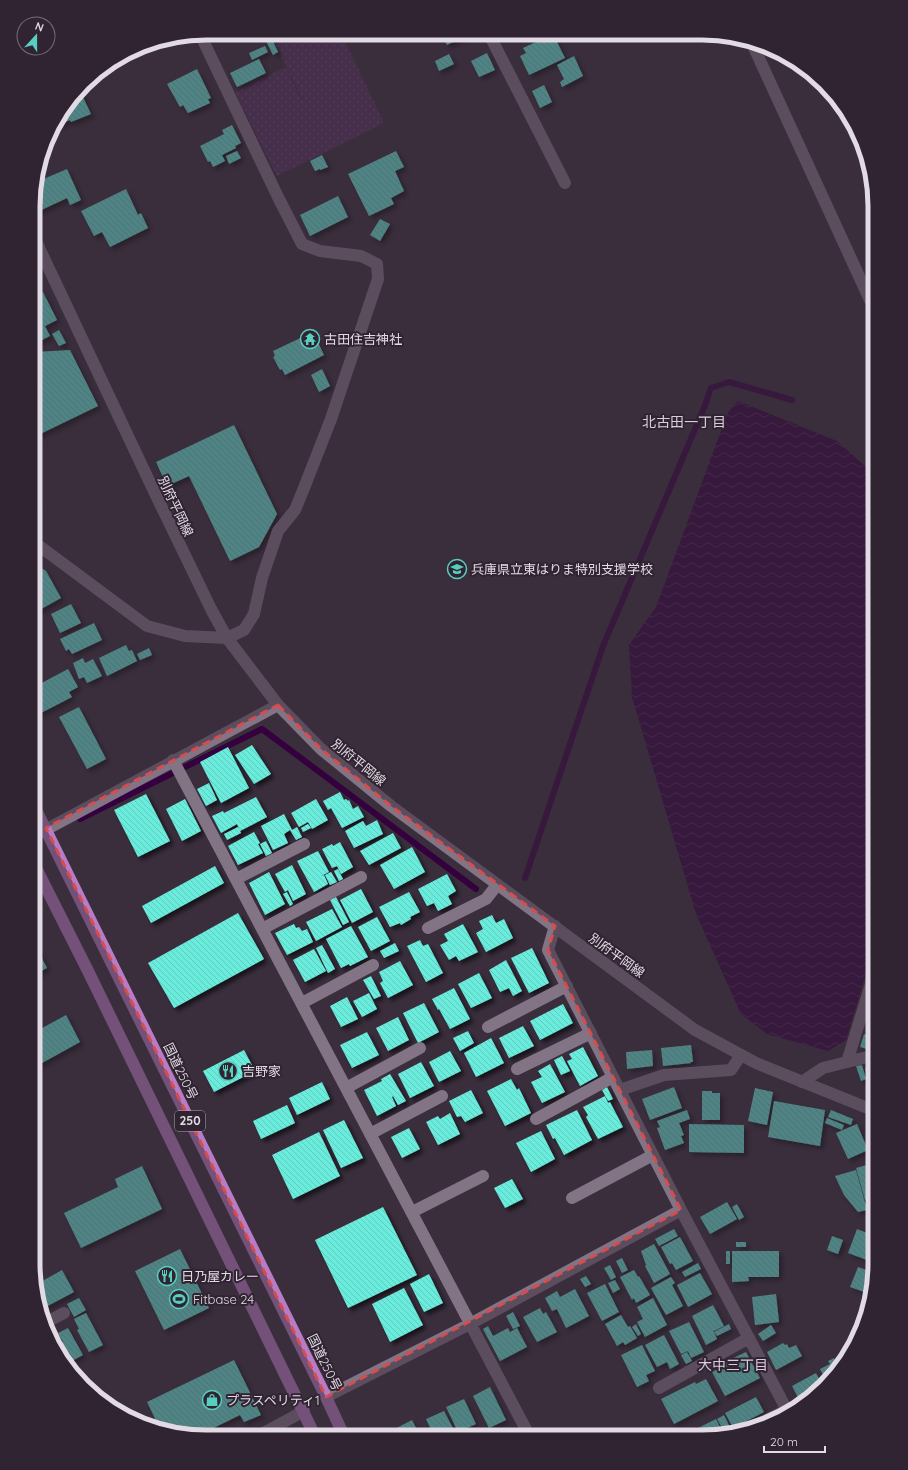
<svg xmlns="http://www.w3.org/2000/svg" width="908" height="1470" font-family="Quicksand,'Noto Sans JP',sans-serif">
  <style>
    .grass { fill: url(#grass-dots) }
    .water { fill: url(#water-waves) }
    .lines { fill: none; stroke-linecap: round; stroke-linejoin: round }
    .stream { stroke: #34003e; stroke-width: 6 }
    .building { fill: url(#building-back-hatch); filter: url(#shadow) }
    .street { stroke: #837485; stroke-width: 12 }
    .secondary { stroke: #837485; stroke-width: 12 }
    .highway { stroke: #b87cc4; stroke-width: 12 }
    .marked { fill: none; stroke: #d84c4e; stroke-width: 3; stroke-dasharray: 8 5; stroke-linejoin: round }
    .labels { text-anchor: middle; stroke-width: 4; stroke-linejoin: round; paint-order: stroke }
    .shield { fill: #302432; stroke: #ada3af; stroke-width: 1 }
    .shield-label { font-size: 12px; font-weight: bold; fill: #e2dae4 }
    .poi-label { font-size: 13px; fill: #e2dae4; stroke: #302432; text-anchor: start }
    .street-label { font-size: 13px; fill: #e2dae4; stroke: #302432 }
    .neighbourhood-label { font-size: 14px; fill: #dbcbde; stroke: #302432 }
    .rim { fill: none; stroke: #e2dae4; stroke-width: 5 }
  </style>
  <defs>
    <pattern id="grass-dots" width="8" height="8" patternUnits="userSpaceOnUse"><rect width="8" height="8" fill="#55315c"/><path d="M2 2h.1M6 6h.1" fill="none" stroke="#6d4e73" stroke-width="1.8" stroke-linecap="round"/></pattern>
    <pattern id="water-waves" width="16" height="10" patternUnits="userSpaceOnUse"><rect width="16" height="10" fill="#34003e"/><path d="M0 5q4-4 8 0t8 0" fill="none" stroke="#51255a"/></pattern>
    <pattern id="building-back-hatch" width="6" height="6" patternUnits="userSpaceOnUse"><rect width="6" height="6" fill="#6aecdc"/><path d="M-1 5l2 2M0 0l6 6M5-1l2 2" fill="none" stroke="#62cabe"/></pattern>
    <filter id="shadow"><feDropShadow dx="3.5" dy="3.5" stdDeviation="2" flood-color="#0009"/></filter>
  </defs>
  <rect width="100%" height="100%" fill="#3a2e3d"/>
  <!-- grass -->
  <path class="grass" d="M270 33H341L384 123 277 176 235 92 286 67 301 99 314 93 302 98Z"/>
  <!-- water -->
  <path class="water" d="M738 401 837 441 875 475V944L846 1040 828 1051 767 1034 741 1014 696 914 632 697 629 645 656 607 728 412Z"/>
  <g class="lines">
    <!-- stream -->
    <path class="stream" d="M80 819 262 729 476 889
      M525 878 603 646 704 408 711 388 729 382 792 400"/>
  </g>
  <!-- building -->
  <path class="building" d="M262 33H269L278 52 273 55Z
    M441 34H466L467 35 447 45Z
    M553 34 565 58 529 75 520 56 526 53 523 48Z
    M265 46 268 52 252 60 249 53Z
    M487 53 495 70 479 77 471 61Z
    M449 54 454 64 439 71 435 61Z
    M574 56 583 76 562 87 560 82 564 79 557 65Z
    M259 59 266 73 237 87 230 73Z
    M197 69 211 98 208 99 210 103 188 113 183 105 180 107 167 84Z
    M544 85 552 102 540 108 532 91Z
    M80 91 91 114 71 122 70 120 54 127V125Z
    M232 125 241 143 235 146 236 148 222 155 225 161 213 167 210 161 208 162 200 146 224 134 222 130Z
    M237 151 241 158 229 164 226 156Z
    M396 151 404 167 395 171 404 191 391 198 394 204 369 216 348 174Z
    M322 155 328 167 320 170V169L315 171 310 161Z
    M67 169 81 200 70 205 67 198 37 212 34 207V183Z
    M126 189 138 215 141 213 148 228 110 247 102 232 94 236 81 211Z
    M338 196 348 217 310 236 300 215Z
    M380 219 390 224 380 241 370 235Z
    M43 292 57 320 45 326 50 336 34 344V296Z
    M59 330 66 343 59 346 52 334Z
    M313 332 324 355 285 375 282 369 280 370 273 357 275 356 273 351Z
    M70 350 98 406 34 437V352Z
    M322 369 330 386 319 392 311 375Z
    M234 425 277 514 259 547 230 561 189 476 167 486 156 462Z
    M34 564H35L46 571 61 598 34 613Z
    M71 604 81 623 60 633 51 614Z
    M94 623 102 640 72 654 69 649 66 651 60 639Z
    M126 645 129 651 132 650 137 661 107 676 99 658Z
    M149 648 152 655 140 660 137 654Z
    M83 658 85 663 93 659 102 676 87 683 84 677 79 679 73 663Z
    M68 669 78 687 69 692 72 697 37 715 34 708V687Z
    M79 707 106 759 87 769 59 717Z
    M252 745 271 774 254 784 235 755Z
    M228 747 249 788 221 803 200 762Z
    M209 783 217 800 206 806 197 789Z
    M340 792 344 800 346 799 348 801 349 800 353 809 358 806 364 817 342 828 331 808 328 810 323 801Z
    M146 794 170 841 138 857 114 810Z
    M256 797 267 817 240 831 237 824 221 833 212 816 223 811 224 813Z
    M185 799 201 831 182 841 166 809Z
    M316 799 328 820 312 829 308 822 299 827 291 813Z
    M284 814 292 830 297 827 302 837 296 840 290 830 284 834 288 843 273 850 261 826Z
    M377 820 383 834 354 848 345 831 363 821 366 826Z
    M308 824 311 828 303 832 301 828Z
    M238 827 241 833 227 840 224 834Z
    M254 832 260 843 258 844 263 853 238 865 228 846Z
    M393 833 401 848 369 865 360 851Z
    M266 841 272 853 266 856 260 844Z
    M340 842 353 867 341 874 337 866 332 868 322 849 332 844 333 846Z
    M412 847 425 872 394 889 380 865Z
    M318 851 329 872 321 876 324 875 328 884 314 892 297 861Z
    M292 865 306 894 293 901 288 890 285 892 275 874Z
    M215 866 224 883 151 923 142 906Z
    M338 869 343 879 339 881 334 871Z
    M269 872 285 904 265 915 249 883Z
    M331 872 337 882 330 885 325 875Z
    M447 874 456 891 448 896 452 904 438 911 434 903 427 906 418 889Z
    M361 889 373 912 352 923 340 900Z
    M287 892 293 904 290 906 283 894Z
    M409 892 420 912 410 917 411 919 401 925 400 923 390 927 379 907Z
    M336 897 349 922 343 925 330 900Z
    M332 909 342 927 316 941 306 922Z
    M238 913 264 959 174 1008 148 963Z
    M492 915 496 923 504 919 513 938 486 952 476 933 483 929 479 921Z
    M377 917 390 941 371 951 358 927Z
    M294 924 296 928 299 927 302 931 307 929 313 942 287 955 275 933Z
    M463 924 478 952 459 961 456 956 449 960 440 945 448 941 444 934Z
    M351 926 368 957 350 966 349 964 341 968 326 939Z
    M420 940 423 946 428 944 443 973 426 982 407 946Z
    M33 941 47 968 33 975Z
    M395 943 399 951 384 958 380 951Z
    M322 945 335 969 328 973 316 948Z
    M532 948 549 983 529 993 511 958Z
    M314 949 326 971 305 982 293 960Z
    M506 960 522 991 513 996 509 988 500 992 489 970Z
    M400 961 413 985 388 998 380 983 383 981 379 972Z
    M479 973 492 998 471 1008 458 984Z
    M371 976 381 996 374 999 363 980Z
    M454 988 470 1019 450 1029 439 1009 438 1010 432 999Z
    M369 993 377 1009 362 1017 353 1001Z
    M347 997 358 1019 341 1027 330 1006Z
    M424 1003 439 1032 418 1043 403 1013Z
    M563 1004 573 1023 540 1040 530 1021Z
    M66 1015 80 1042 33 1068V1033Z
    M398 1017 409 1040 388 1051 376 1028Z
    M523 1026 534 1046 509 1058 499 1038Z
    M468 1031 474 1043 460 1051 453 1038Z
    M367 1032 379 1055 352 1068 340 1045Z
    M864 1034 871 1037 867 1049 860 1047Z
    M491 1038 504 1063 476 1077 464 1053Z
    M691 1045 693 1062H691V1063L663 1066 661 1048Z
    M583 1047 598 1076 580 1086 567 1061 572 1059 569 1054Z
    M244 1050 255 1071 214 1092 203 1071Z
    M652 1050 653 1066 627 1069 626 1052Z
    M450 1051 461 1071 439 1082 429 1062Z
    M562 1056 570 1071 561 1075 554 1060Z
    M421 1062 434 1086 410 1098 398 1074Z
    M550 1064 565 1092 542 1103 531 1082 542 1077 538 1071Z
    M862 1065 866 1079 861 1081 856 1066Z
    M875 1065V1081L869 1083 865 1068Z
    M390 1074 406 1101 398 1105 393 1096 392 1097 396 1106 377 1116 364 1090 382 1081 381 1079Z
    M511 1079 517 1090 519 1088 531 1113 505 1126 487 1091Z
    M322 1082 330 1099 297 1115 289 1098Z
    M607 1087 613 1099 608 1101 602 1090Z
    M674 1087 682 1108 650 1120 642 1099Z
    M755 1088 773 1092 767 1125 748 1121Z
    M471 1090 483 1113 465 1122 461 1116 457 1117 449 1101Z
    M702 1091H712V1093H720V1120H702Z
    M605 1096 608 1103 610 1102 623 1127 598 1139 586 1117 588 1115 583 1107Z
    M774 1101 825 1110 820 1146 768 1137Z
    M287 1105 295 1123 261 1139 253 1121Z
    M577 1110 592 1140 564 1155 555 1138 553 1139 546 1125Z
    M687 1110 690 1119 679 1123 684 1135 681 1136 684 1143 665 1150 657 1128 660 1127 657 1121Z
    M831 1110 853 1119 851 1125 828 1117Z
    M450 1113 460 1134 438 1145 426 1122 438 1116 440 1119Z
    M827 1118 844 1125 842 1130 825 1123Z
    M344 1120 363 1158 341 1168 323 1130Z
    M689 1124 744 1125V1153L689 1152Z
    M857 1124 868 1150 848 1159 836 1133Z
    M409 1128 420 1149 402 1158 391 1137Z
    M541 1131 555 1159 531 1172 516 1143Z
    M319 1132 340 1176 293 1199 272 1155Z
    M874 1163 875 1197 865 1200 856 1168Z
    M142 1166 162 1209 81 1248 64 1213 118 1187 115 1179Z
    M856 1170 867 1210 858 1212 844 1195 835 1176Z
    M512 1179 523 1199 505 1208 494 1188Z
    M727 1202 737 1219 710 1234 700 1217Z
    M737 1204 744 1217 739 1220 732 1207Z
    M383 1207 417 1275 348 1308 315 1240Z
    M674 1229 678 1236 659 1246 655 1239Z
    M857 1229 875 1236V1263L848 1253Z
    M832 1236 843 1240 838 1254 827 1250Z
    M680 1237 693 1261 676 1270 672 1263 670 1264 661 1247Z
    M736 1242H746V1247H736Z
    M654 1244 670 1274 654 1283 645 1266 646 1265 641 1251Z
    M180 1249 209 1308 164 1330 135 1271Z
    M726 1251H730V1264H726Z
    M732 1251H779V1277H748L749 1281 732 1282Z
    M622 1258 628 1270 622 1273 616 1261Z
    M698 1263 701 1269 685 1277 682 1272Z
    M610 1265 616 1277 611 1280 604 1268Z
    M858 1267 875 1273 870 1294 850 1287Z
    M62 1270 74 1292 42 1309 37 1284Z
    M634 1270 638 1277 639 1276 650 1295 636 1303 634 1298 632 1300 620 1277Z
    M700 1273 712 1294 688 1307 677 1285Z
    M429 1274 443 1303 424 1312 410 1284Z
    M586 1276 591 1284 585 1287 580 1279Z
    M671 1277 675 1283 672 1285 683 1306 666 1315 651 1288Z
    M615 1280 620 1289 613 1293 608 1283Z
    M605 1284 619 1312 602 1321 587 1293Z
    M404 1288 423 1325 390 1342 372 1304Z
    M575 1289 589 1316 566 1328 557 1309 552 1311 545 1298 557 1291 560 1297Z
    M776 1294 779 1322 755 1325 752 1297Z
    M79 1298 86 1310 74 1317 67 1304Z
    M653 1298 667 1325 645 1337 637 1322 643 1319 637 1307Z
    M713 1305 724 1326 714 1331 713 1330 717 1339 706 1345 692 1316Z
    M540 1308 543 1314 546 1312 557 1332 537 1342 523 1317Z
    M513 1312 520 1326 513 1329 506 1316Z
    M86 1313 103 1345 89 1352 77 1330 79 1329 74 1319Z
    M621 1315 628 1327 630 1326 637 1338 625 1345 623 1342 617 1346 605 1324Z
    M689 1322 704 1352 691 1358 688 1351 681 1354 669 1331Z
    M636 1324 641 1334 638 1336 632 1327Z
    M729 1324 731 1329 717 1336 714 1332Z
    M771 1325 776 1333 763 1341 758 1334Z
    M488 1326 493 1336 508 1328 510 1332 517 1328 527 1347 500 1361 483 1329Z
    M68 1328 83 1355 66 1364 55 1346 63 1342 58 1333Z
    M664 1335 679 1364 670 1369 667 1362 657 1367 645 1345Z
    M783 1343 785 1345 787 1344 789 1348 796 1345 802 1356 776 1370 767 1352Z
    M642 1345 655 1371 646 1375 649 1381 637 1387 621 1355Z
    M687 1352 692 1361 686 1364 681 1355Z
    M746 1352 760 1378 725 1396 712 1372 726 1365 725 1362Z
    M834 1358 835 1361 838 1359 840 1364 844 1362 839 1369 827 1382 820 1369 830 1364 828 1361Z
    M234 1360 261 1415 244 1422 240 1415 197 1436H183L160 1429 147 1402Z
    M816 1373 823 1386 808 1401 802 1405 792 1386Z
    M706 1379 718 1401 674 1424 661 1399 695 1382 696 1384Z
    M490 1387 506 1420 489 1428 473 1396Z
    M756 1397 764 1412 733 1428 725 1413Z
    M464 1399 476 1424 458 1432 446 1407Z
    M444 1411 457 1436H434L426 1419Z
    M135 1412 142 1424 127 1417Z
    M724 1415 731 1429 725 1433 717 1419Z
    M716 1419 723 1433 703 1437H693L690 1432Z
    M412 1420 420 1436H386L385 1434Z"/>
  <g class="lines">
    <!-- street -->
    <path class="street" d="M200 34 278 197 302 244 320 251 361 256 377 264 378 279 331 419 304 488 295 510 278 531 262 578 254 614 244 630 227 638
      M489 34 565 183
      M751 41 875 311
      M173 760 530 1437
      M34 836 278 705
      M236 879 304 844
      M555 926 548 950 681 1210 788 1412
      M428 928 486 899 497 885
      M262 929 361 877
      M302 1003 373 965
      M488 1027 567 986
      M847 1062 875 971
      M517 1069 591 1033
      M802 1082 823 1068 875 1055
      M346 1088 420 1048
      M620 1090 664 1075 731 1070 741 1055
      M536 1119 613 1077
      M370 1134 442 1096
      M572 1198 653 1155
      M412 1212 483 1176
      M45 1323 64 1313
      M659 1388 749 1338
      M326 1397 470 1324 681 1210
      M752 1427 787 1410
      M258 1436 304 1411"/>
    <!-- secondary -->
    <path class="secondary" d="M34 237 152 487 211 609 227 638 278 705 321 749 391 806 695 1030 756 1063 875 1111
      M34 542 147 626 185 636 227 638"/>
    <!-- highway -->
    <path class="highway" d="M34 806 326 1397 344 1436
      M34 864 88 971 315 1436"/>
  </g>
  <!-- marked area -->
  <path d="M0 0H908V1470H0ZM278 705 321 749 391 806 555 926 548 950 681 1210 326 1397 46 828Z" fill="#3a2e3d" fill-opacity=".55" fill-rule="evenodd"/>
  <path class="marked" d="M278 705 321 749 391 806 555 926 548 950 681 1210 326 1397 46 828Z"/>
  <!-- icons -->
  <defs>
    <symbol id="temple-ring" viewBox="-11 -11 22 22"><circle r="9.5" fill="#302432" stroke="#58cebf" stroke-width="1.5"/><path d="M0-6L5-2H3V0L6.5 2.5H4V6H1.5V3h-3V6H-4V2.5H-6.5L-3 0V-2H-5Z" fill="#58cebf"/></symbol>
    <symbol id="school-ring" viewBox="-11 -11 22 22"><circle r="9.5" fill="#302432" stroke="#58cebf" stroke-width="1.5"/><path d="M0-5L7-2L0 1L-7-2ZM-4 1L0 2.5L4 1V4Q0 6-4 4Z" fill="#58cebf"/></symbol>
    <symbol id="restaurant-ring" viewBox="-11 -11 22 22"><circle r="9.5" fill="#302432" stroke="#58cebf" stroke-width="1.5"/><path d="M-5-6h1v4h1v-4h1v4h1v-4h1v5L-1.5 .5V6h-2V.5L-5-1ZM5-6V6H3V1.5H1.5Q1.5-4 5-6Z" fill="#58cebf"/></symbol>
    <symbol id="stadium-ring" viewBox="-11 -11 22 22"><circle r="9.5" fill="#302432" stroke="#58cebf" stroke-width="1.5"/><path d="M0-5a6.5 5 0 1 0 0 10a6.5 5 0 1 0 0-10ZM-3.5-1.8h7v3.6h-7Z" fill="#58cebf"/></symbol>
    <symbol id="shop-ring" viewBox="-11 -11 22 22"><circle r="9.5" fill="#302432" stroke="#58cebf" stroke-width="1.5"/><path d="M-5-2.5h2.3a2.7 3.5 0 0 1 5.4 0H5L5.5 6h-11ZM-1.5-2.5h3a1.5 2.3 0 0 0-3 0Z" fill="#58cebf"/></symbol>
  </defs>
  <g fill-rule="evenodd">
    <use href="#temple-ring" x="299" y="328" width="22" height="22"/>
    <use href="#school-ring" x="446" y="558" width="22" height="22"/>
    <use href="#restaurant-ring" x="217" y="1060" width="22" height="22"/>
    <use href="#restaurant-ring" x="156" y="1265" width="22" height="22"/>
    <use href="#stadium-ring" x="168" y="1288" width="22" height="22"/>
    <use href="#shop-ring" x="201" y="1389" width="22" height="22"/>
  </g>
  <g class="labels">
    <!-- shield labels -->
    <rect class="shield" x="175" y="1111" width="30" height="20" rx="3"/>
    <g class="shield-label">
      <text x="190" y="1125">250</text>
    </g>
    <!-- poi labels -->
    <g class="poi-label">
      <text x="324" y="344">古田住吉神社</text>
      <text x="471" y="574">兵庫県立東はりま特別支援学校</text>
      <text x="242" y="1076">吉野家</text>
      <text x="181" y="1281">日乃屋カレー</text>
      <text x="193" y="1304">Fitbase 24</text>
      <text x="226" y="1405">プラスペリティ1</text>
    </g>
    <!-- street labels -->
    <g class="street-label">
      <text transform="translate(176 506) rotate(65)" y="5">別府平岡線</text>
      <text transform="translate(359 762) rotate(39)" y="5">別府平岡線</text>
      <text transform="translate(617 955) rotate(36)" y="5">別府平岡線</text>
      <text transform="translate(181 1071) rotate(64)" y="5">国道250号</text>
      <text transform="translate(325 1362) rotate(64)" y="5">国道250号</text>
    </g>
    <!-- neighbourhood labels -->
    <g class="neighbourhood-label">
      <text x="684" y="427">北古田一丁目</text>
      <text x="733" y="1370">大中三丁目</text>
    </g>
  </g>
  <!-- crop -->
  <path d="M0 0H908V1470H0ZM206 40H702A166 166 0 0 1 868 206V1264A166 166 0 0 1 702 1430H206A166 166 0 0 1 40 1264V206A166 166 0 0 1 206 40Z" fill="#302432" fill-rule="evenodd"/>
  <path class="rim" d="M206 40H702A166 166 0 0 1 868 206V1264A166 166 0 0 1 702 1430H206A166 166 0 0 1 40 1264V206A166 166 0 0 1 206 40Z"/>
  <!-- north arrow -->
  <g transform="translate(36 36) rotate(21)"><circle r="19" fill="#302432" stroke="#776d79"/>
  <path d="M0-3L7 15L0 10L-7 15Z" fill="#58cebf"/>
  <text y="-6" font-size="11" font-weight="bold" text-anchor="middle" fill="#e2dae4">N</text>
  </g>
  <!-- scale -->
  <path d="M764 1446v6h61v-6" fill="none" stroke="#e2dae4" stroke-width="2"/>
  <text x="770" y="1446" font-size="12" fill="#e2dae4" stroke="#302432" stroke-width="3" paint-order="stroke">20 m</text>
</svg>
